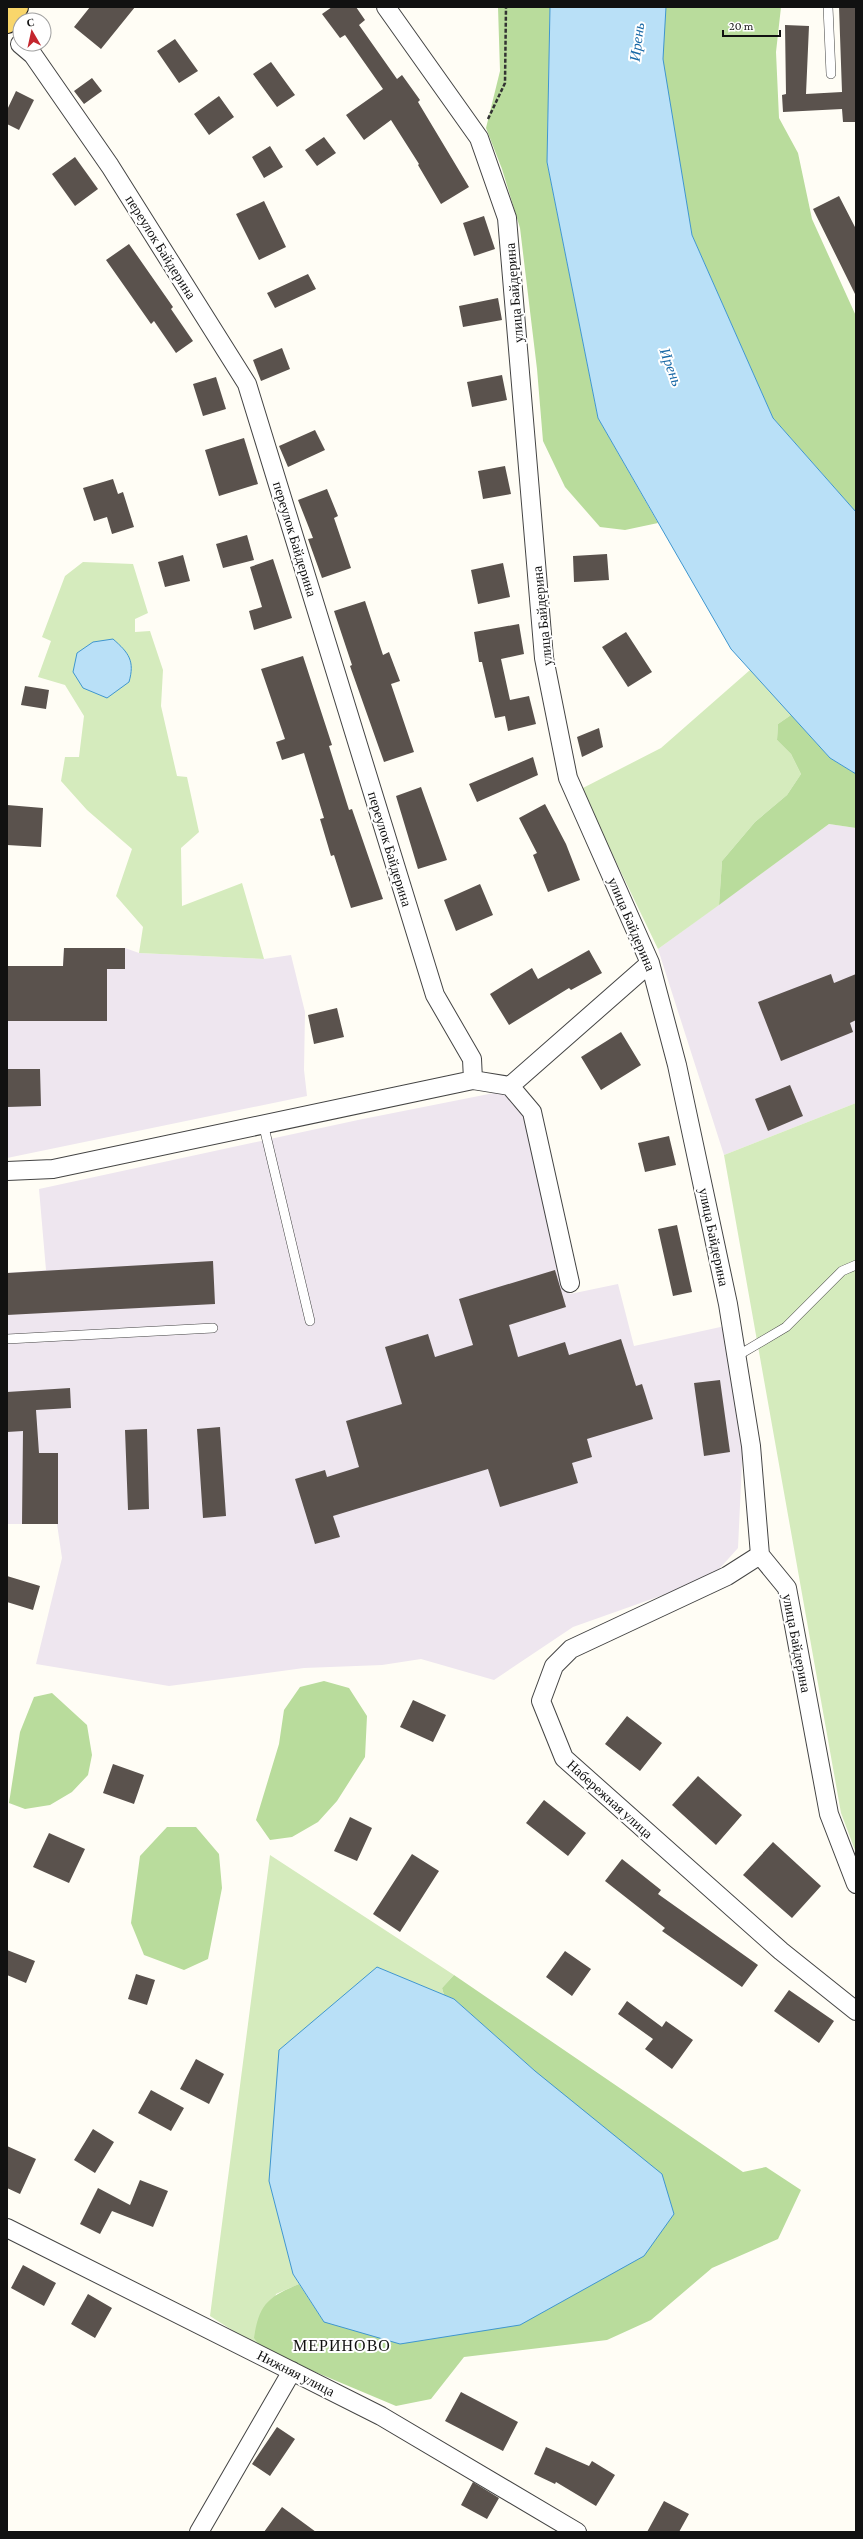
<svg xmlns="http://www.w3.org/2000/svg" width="863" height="2539" font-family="'Crimson Pro',serif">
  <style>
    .industrial { fill: #eee6ef }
    .green { fill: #d5ebbd }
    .forest { fill: #b9dc9c }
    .water { fill: #b9e0f7; stroke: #3f96cf }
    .building { fill: #5a524d }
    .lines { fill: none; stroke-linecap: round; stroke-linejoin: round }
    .service-casing { stroke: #444; stroke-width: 10 }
    .minor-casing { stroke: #444; stroke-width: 20 }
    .primary-casing { stroke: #222; stroke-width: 24 }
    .path { stroke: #333; stroke-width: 2.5; stroke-dasharray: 4 2; stroke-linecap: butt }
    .service { stroke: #fff; stroke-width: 9 }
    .minor { stroke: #fff; stroke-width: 18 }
    .primary { stroke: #f9d66b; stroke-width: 22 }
    .labels { text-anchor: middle; stroke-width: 4; stroke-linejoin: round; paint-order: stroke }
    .street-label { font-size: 14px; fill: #111; stroke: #fff }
    .water-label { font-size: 15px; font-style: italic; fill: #1768a6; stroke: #fff }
    .quarter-label { font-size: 16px; letter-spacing: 1px; fill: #111; stroke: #fff }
  </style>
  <rect width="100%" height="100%" fill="#fffdf5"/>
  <!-- industrial -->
  <path class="industrial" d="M829 824 856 828V1103L724 1155 658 949Z
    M64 948H125L139 953 264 959 291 955 305 1012 304 1070 307 1096 7 1158V966H63Z
    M504 1091 527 1114 570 1294 618 1284 634 1346 725 1326 743 1441 738 1548 711 1578 573 1627 494 1680 421 1659 382 1665 304 1668 169 1686 36 1664 62 1558 57 1524H7V1273L46 1270 39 1189 358 1120Z"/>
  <!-- green -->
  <path class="green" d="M83 562 133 564 148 613 135 619V632L150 631 163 670 161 706 177 776 187 777 199 832 181 848 182 906 242 883 264 959 139 953 143 927 116 896 132 849 87 810 61 781 65 757H79L84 716 65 685 38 677 51 641 42 637 65 576Z
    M750 670 791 715 778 724 777 740 791 754 801 774 787 795 755 822 722 861 719 905 658 949 581 789 661 748Z
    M856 1103V1853L841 1813 724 1155Z
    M270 1855 454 1975 442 1988 444 1995 377 1967 269 2181 293 2274 299 2284 276 2294 263 2350 210 2316Z"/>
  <!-- forest -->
  <path class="forest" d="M498 7H550L547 162 598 418 658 523 625 530 600 527 565 487 543 441 537 369 520 228 502 169 486 128 500 71Z
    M666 7H781L776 52 779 118 798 153 812 219 856 316V512L773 418 692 235 662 59Z
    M791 715 830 758 856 774V828L829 824 719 905 722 861 755 822 787 795 801 774 791 754 777 740 778 724Z
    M324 1681 349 1688 367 1716 365 1757 337 1801 318 1822 292 1837 270 1840 256 1820 279 1744 284 1710 300 1687Z
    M52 1693 87 1725 92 1755 88 1775 72 1792 50 1805 25 1809 9 1803 20 1732 34 1697Z
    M167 1827H196L219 1854 222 1888 208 1959 184 1970 144 1955 131 1923 140 1856Z
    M454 1975 743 2172 766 2167 801 2190 778 2239 712 2268 651 2320 607 2340 464 2357 431 2399 396 2406 263 2350 254 2338C259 2304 268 2297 299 2284L324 2322 535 2071 454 1999 444 1995 442 1988Z"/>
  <!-- water -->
  <path class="water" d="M550 7H666L663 59 692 235 773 418 856 512V774L830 758 731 649 598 418 547 162Z
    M113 639C129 653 135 661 129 682L107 698 83 688 73 672 77 653 93 642Z
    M377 1967 454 1999 535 2071 662 2174 674 2214 644 2256 520 2325 400 2344 324 2322 293 2274 269 2181 279 2050Z"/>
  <!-- building -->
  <path class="building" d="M90 7H135L101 49 74 27Z
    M332 7H356L365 20 359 25 397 79 402 75 420 100 418 102 469 187 441 204 418 165 419 164 391 120 364 140 346 115 383 89 345 35 340 38 322 14Z
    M839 7H856V122H843L842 109 783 112 782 95 786 94 785 25 809 26 806 94 842 92Z
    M175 39 198 71 179 83 157 51Z
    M271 62 295 95 277 107 253 74Z
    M92 78 102 91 84 104 74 91Z
    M16 91 34 100 19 130 7 124V110Z
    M219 96 234 117 209 135 194 114Z
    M324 137 336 153 317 166 305 150Z
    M270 146 283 167 264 178 252 157Z
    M75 157 98 189 75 206 52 174Z
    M839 196 856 229V296L813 209Z
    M264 201 286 247 259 260 236 214Z
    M484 216 495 249 474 256 463 223Z
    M129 244 173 307 171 309 193 341 176 353 154 321 151 324 106 260Z
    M308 274 316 289 275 308 267 293Z
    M498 298 502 320 463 327 459 306Z
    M282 348 290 369 261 381 253 360Z
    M502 375 507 400 472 407 467 382Z
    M216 377 226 409 203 416 193 384Z
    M315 430 325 450 288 467 279 446Z
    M244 438 258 484 219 496 205 450Z
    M505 466 511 494 483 499 478 471Z
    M113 479 118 494 123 492 134 527 112 534 107 517 94 521 83 488Z
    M327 489 338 516 334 518 351 568 322 578 308 539 313 538 298 500Z
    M247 535 254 560 223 568 216 544Z
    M607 554 609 580 574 582 573 556Z
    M183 555 190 581 165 587 158 562Z
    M273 559 292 618 254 630 249 611 262 607 250 567Z
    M503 563 510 597 478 604 471 570Z
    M365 601 383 655 389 652 400 681 391 684 414 752 384 762 350 666 352 665 334 611Z
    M519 624 524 654 501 659 510 700 529 696 536 724 508 731 505 716 495 718 482 662H479L474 632Z
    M626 632 652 672 628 687 602 647Z
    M303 656 332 745 329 746 349 810 352 809 383 899 351 908 334 855 331 856 320 819 324 818 304 753 282 760 276 742 285 739 261 669Z
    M25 686 49 690 46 709 21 705Z
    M599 728 603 747 582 757 577 737Z
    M533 757 538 775 477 802 469 784Z
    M421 787 447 860 418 869 396 796Z
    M545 804 566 844 580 880 548 892 533 855 537 853 519 818Z
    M7 805 43 808 41 847 7 845Z
    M480 884 493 915 456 931 444 900Z
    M64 948H125V969H107V1021H7V966H63Z
    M589 950 602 973 571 990 569 988 509 1025 490 994 532 968 538 979Z
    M831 974 834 983 856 974V1020L850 1023 853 1032 781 1061 758 1002Z
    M337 1008 344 1037 314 1044 308 1015Z
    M621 1032 641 1065 601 1090 581 1057Z
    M7 1069H40L41 1106 7 1107Z
    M790 1085 803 1116 768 1131 755 1099Z
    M669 1136 676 1165 645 1172 638 1143Z
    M677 1225 692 1292 673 1296 658 1229Z
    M213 1261 215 1304 7 1315V1273Z
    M555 1270 566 1307 509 1325 518 1357 565 1342 569 1355 621 1339 636 1386 642 1384 653 1419 587 1439 592 1457 572 1463 578 1483 500 1507 488 1469 333 1516 340 1537 315 1544 295 1479 325 1470 327 1477 359 1467 346 1421 402 1404 385 1347 428 1334 435 1357 473 1345 459 1299Z
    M720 1380 730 1452 704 1456 694 1383Z
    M70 1388 71 1408 36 1410 39 1453H58V1524H22L23 1431 7 1432V1392Z
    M220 1427 226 1516 203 1518 197 1429Z
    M147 1429 149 1509 128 1510 125 1430Z
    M7 1576 40 1586 33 1610 7 1602Z
    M413 1700 446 1715 433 1742 400 1727Z
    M627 1716 662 1743 640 1771 605 1744Z
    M113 1764 144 1775 134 1804 103 1793Z
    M698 1776 742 1815 716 1845 672 1805Z
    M544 1800 586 1833 568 1856 526 1823Z
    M350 1817 372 1828 357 1861 334 1851Z
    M49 1833 85 1849 69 1883 33 1867Z
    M773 1842 821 1886 792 1918 743 1875Z
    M412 1854 439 1871 400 1932 373 1914Z
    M622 1859 661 1890 658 1894 758 1965 742 1987 662 1931 665 1928 605 1881Z
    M7 1950 35 1961 26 1983 7 1975Z
    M565 1951 591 1969 572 1996 546 1977Z
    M136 1974 155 1980 147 2005 128 1999Z
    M789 1990 834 2021 819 2043 774 2011Z
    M627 2001 662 2027 666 2021 693 2040 672 2069 645 2049 653 2039 618 2014Z
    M196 2059 224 2074 209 2104 180 2089Z
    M151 2090 184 2108 171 2131 138 2113Z
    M93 2129 114 2142 95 2173 74 2160Z
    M7 2146 36 2159 20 2194 7 2188Z
    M140 2180 168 2191 153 2227 112 2211 100 2234 80 2224 98 2188 130 2205Z
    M23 2265 56 2283 44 2306 11 2288Z
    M88 2294 112 2308 95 2338 71 2324Z
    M461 2392 518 2422 503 2451 445 2421Z
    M277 2427 295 2439 270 2476 252 2464Z
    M546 2447 589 2466 592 2461 615 2475 596 2506 556 2482 555 2484 534 2474Z
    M473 2482 499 2498 487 2519 461 2505Z
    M664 2501 689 2514 679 2532H647Z
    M282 2507 316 2532H264Z"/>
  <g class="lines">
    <defs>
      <path id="service" d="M828 7 831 74
        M263 1123 310 1321
        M7 1339 213 1328
        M737 1356 786 1327 842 1271 856 1265"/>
      <path id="minor" d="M386 7 479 138 507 218 544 658 568 778 650 963 677 1065 728 1304 751 1446 760 1555 787 1588 829 1814 856 1884
        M20 44 33 55 110 166 247 384 435 995 472 1059 473 1080
        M510 1086 650 963
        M7 1171 53 1169 473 1080 510 1086 532 1112 570 1283
        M760 1555 727 1576 571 1649 554 1666 541 1701 564 1758 781 1951 856 2011
        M7 2228 381 2416 577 2532
        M199 2532 292 2371"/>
      <path id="primary" d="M7 22 17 7"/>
    </defs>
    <!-- service casing -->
    <use href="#service" class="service-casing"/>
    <!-- minor casing -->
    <use href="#minor" class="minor-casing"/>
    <!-- primary casing -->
    <use href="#primary" class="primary-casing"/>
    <!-- path -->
    <path class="path" d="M488 119 505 83 506 7"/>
    <!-- service -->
    <use href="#service" class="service"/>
    <!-- minor -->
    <use href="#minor" class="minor"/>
    <!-- primary -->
    <use href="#primary" class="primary"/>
  </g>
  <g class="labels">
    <!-- street labels -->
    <g class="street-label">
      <text transform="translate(161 247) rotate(58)" y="5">переулок Байдерина</text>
      <text transform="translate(514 293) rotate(-95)" y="5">улица Байдерина</text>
      <text transform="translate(295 539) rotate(73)" y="5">переулок Байдерина</text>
      <text transform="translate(542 616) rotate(-96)" y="5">улица Байдерина</text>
      <text transform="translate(390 849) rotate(73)" y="5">переулок Байдерина</text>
      <text transform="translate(632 924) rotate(67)" y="5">улица Байдерина</text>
      <text transform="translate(714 1237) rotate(78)" y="5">улица Байдерина</text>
      <text transform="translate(797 1643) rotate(79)" y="5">улица Байдерина</text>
      <text transform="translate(610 1799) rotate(42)" y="5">Набережная улица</text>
      <text transform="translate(296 2373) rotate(27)" y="5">Нижняя улица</text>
    </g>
    <!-- water labels -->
    <g class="water-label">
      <text transform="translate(637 42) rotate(-83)" y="5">Ирень</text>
      <text transform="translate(671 367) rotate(70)" y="5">Ирень</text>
    </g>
    <!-- quarter labels -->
    <g class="quarter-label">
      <text x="342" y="2351">МЕРИНОВО</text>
    </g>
  </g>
  <!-- border -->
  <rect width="863" height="2539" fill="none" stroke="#111111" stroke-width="16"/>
  <!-- north arrow -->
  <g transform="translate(32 32) rotate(351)"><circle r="19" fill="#ffffff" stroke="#a0a0a0"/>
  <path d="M0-3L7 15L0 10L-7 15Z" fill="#c4262e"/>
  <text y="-6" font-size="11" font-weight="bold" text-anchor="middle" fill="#111111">С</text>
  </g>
  <!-- scale -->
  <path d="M723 30v6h57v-6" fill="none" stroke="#111111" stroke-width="2"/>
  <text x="729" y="30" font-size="12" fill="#111111" stroke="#ffffff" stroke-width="3" paint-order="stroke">20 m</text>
</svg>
